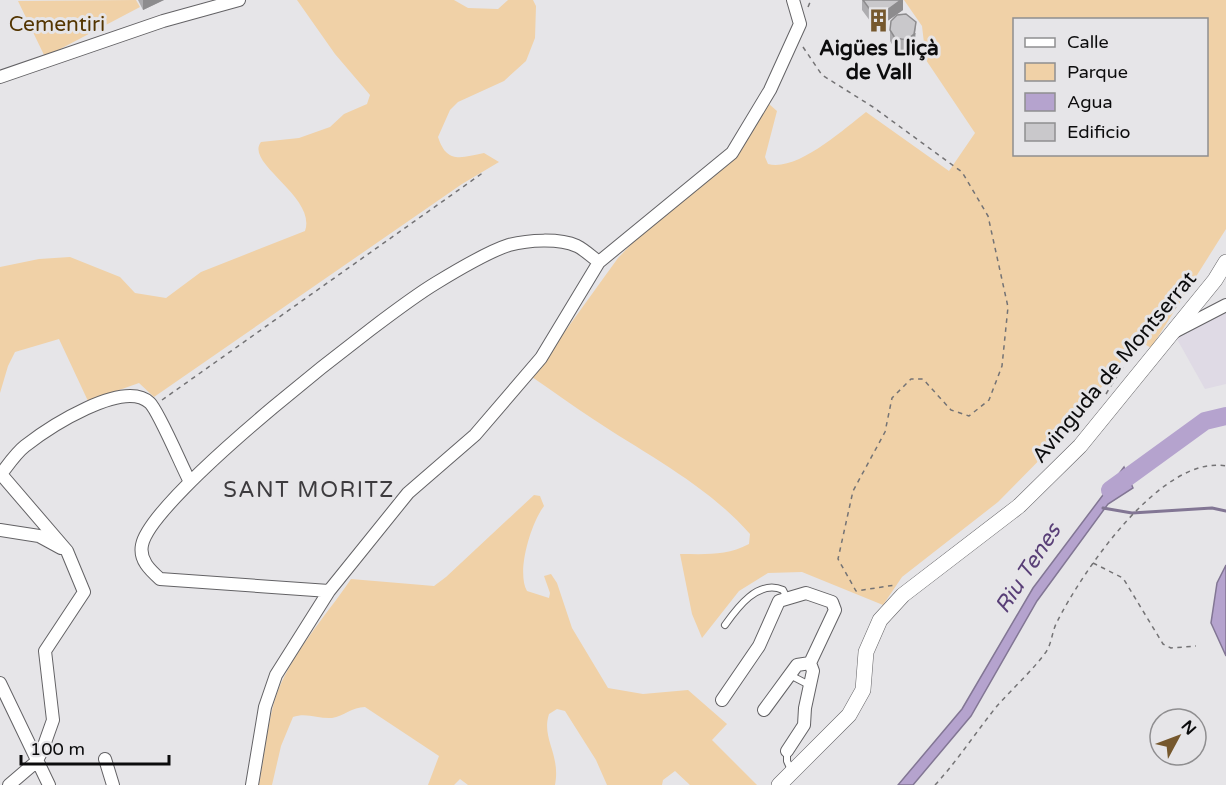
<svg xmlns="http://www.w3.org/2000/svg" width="1226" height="785" font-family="'Varela Round',sans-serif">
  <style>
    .built { fill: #dfdae5 }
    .green { fill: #f0d1a7; fill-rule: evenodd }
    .water { fill: #b5a3ce; stroke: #827694; stroke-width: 1.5 }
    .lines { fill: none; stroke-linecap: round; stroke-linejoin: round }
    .stream { stroke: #827694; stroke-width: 3 }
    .river { stroke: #b5a3ce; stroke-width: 18 }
    .service-casing { stroke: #636265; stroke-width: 8 }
    .minor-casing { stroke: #636265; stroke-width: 14 }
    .tertiary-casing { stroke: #636265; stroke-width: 16 }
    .path { stroke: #747375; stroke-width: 1.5; stroke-dasharray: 4.5 4.5; stroke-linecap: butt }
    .service { stroke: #fff; stroke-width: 6 }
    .minor { stroke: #fff; stroke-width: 12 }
    .tertiary { stroke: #fff; stroke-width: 15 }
    .wall { fill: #adacaf }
    .shaded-wall { fill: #8d8c8e }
    .building { fill: #c9c8cb; stroke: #8d8c8e; stroke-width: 1.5 }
    .labels { text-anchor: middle; stroke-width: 6; stroke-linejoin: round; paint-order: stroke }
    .park-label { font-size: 21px; fill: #533500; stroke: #e6e5e8 }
    .poi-label { font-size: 21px; font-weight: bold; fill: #0c0c0d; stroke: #e6e5e8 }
    .street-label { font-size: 21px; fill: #0c0c0d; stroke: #e6e5e8 }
    .neighbourhood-label { font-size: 22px; letter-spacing: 1.5px; fill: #3d3b3e; stroke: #e6e5e8 }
    .water-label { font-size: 22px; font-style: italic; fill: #593f77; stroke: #e6e5e8 }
  </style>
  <rect width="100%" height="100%" fill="#e6e5e8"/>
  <!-- built -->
  <path class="built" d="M1226 305V384L1205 389 1173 332Z"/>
  <!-- green -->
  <path class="green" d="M136 0 140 7 45 57 18 1Z
    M297 0H454L468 8 498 9 508 0H533L536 6 535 38 526 61 504 81 458 102 450 110 438 137C447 165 462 157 484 153L499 162 462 184 154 397 139 383 88 401 59 339 15 352 8 366 0 393V267L39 259 70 257 120 277 135 293 166 298 201 272 305 231C317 197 244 163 261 142L299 138 330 127 344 114 367 104 370 95 335 54Z
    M904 0H1226V229L1151 348 1138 340 1064 435 998 502 902 577 883 605 802 572 768 573 739 591 702 638 692 614 680 554C706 554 726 556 749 544L750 534C707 485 647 455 593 419 573 406 553 391 532 377L618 258 644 231 737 157 769 104 777 111 765 157 768 164C797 172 844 129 866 112L949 171 975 133 926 60 922 26ZM1014 20H1206V154H1014Z
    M534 495 540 496 544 506C531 523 516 572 527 591L549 598 550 593 544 576 551 574 557 583 572 628 608 688 643 694 688 690 727 724 712 740 757 785H690L675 771 663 780 662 785H607L596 760 565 711 557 709 549 714C541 739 561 754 555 785H468L460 779 454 785H428L439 756 365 707C352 707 344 716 332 718 319 719 306 712 293 717L281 746 272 785H259C264 757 267 727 275 699 289 656 326 616 351 579L434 586 446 577Z"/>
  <!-- water -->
  <path class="water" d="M1124 467 1133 488 1108 504 1037 601 971 716 913 785H898L962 709 1033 588Z
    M1226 565V656L1211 623 1217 583Z"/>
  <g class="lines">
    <!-- stream -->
    <path class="stream" d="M1103 508 1132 513 1212 508 1226 511"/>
    <!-- river -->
    <path class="river" d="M1110 490 1205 421 1226 416"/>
    <defs>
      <path id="service" d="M725 625C737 608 758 579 783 590L787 598
        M790 675 811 686
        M787 751V761L792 772"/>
      <path id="minor" d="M0 77 163 21 239 0
        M1174 332 1226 305
        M0 473 67 551 84 592 45 651 53 720 42 751 36 762 9 785
        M1 474C8 465 16 453 25 446 48 428 124 378 150 403 159 412 182 467 190 482
        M0 530 39 536 61 548
        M329 591 160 579C150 570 139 560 142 545 151 496 386 313 436 283 454 272 490 251 509 245 528 240 559 238 577 246 585 250 592 257 599 262
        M0 683 49 785
        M722 700 759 646 779 601 806 593 832 602 835 610 810 663 813 671 805 708 804 725 787 751
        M764 710 797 665 810 663
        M105 759 113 785
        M252 785 265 707 276 675 329 591 408 493 475 435 541 358 599 262 732 153 770 90 800 24 793 0"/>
      <path id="tertiary" d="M779 785 849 715 863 690 866 652 880 620 903 595 1019 506 1080 446 1215 280 1226 262"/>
    </defs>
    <!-- service casing -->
    <use href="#service" class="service-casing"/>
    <!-- minor casing -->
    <use href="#minor" class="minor-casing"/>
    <!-- tertiary casing -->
    <use href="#tertiary" class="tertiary-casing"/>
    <!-- path -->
    <path class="path" d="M808 7 811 0
      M803 47 822 75 873 107 962 172 988 216 1008 307 1002 366 989 400 969 416 951 410 923 379H911L892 398 885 432 853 491 838 559 856 591 895 585
      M1106 394C1125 362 1148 331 1176 307
      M162 400 484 172
      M1093 563 1123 578 1163 644 1171 648 1196 646
      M935 785C958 760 976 732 997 706 1013 688 1032 671 1046 652 1052 643 1052 631 1057 622 1082 572 1162 454 1226 466"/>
    <!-- service -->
    <use href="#service" class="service"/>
    <!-- minor -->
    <use href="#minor" class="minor"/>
    <!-- tertiary -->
    <use href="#tertiary" class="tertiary"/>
  </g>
  <!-- wall -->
  <path class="wall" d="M138 0H164L143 10Z
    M862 0H903V10L876 29 862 10Z
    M890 30 916 33 914 46 907 51 895 49 890 41Z"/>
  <!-- shaded-wall -->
  <path class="shaded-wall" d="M143 0H164L143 10Z
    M901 0H903V10L876 29V18Z
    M916 22 914 46 907 51V40Z"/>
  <!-- building -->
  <path class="building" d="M863 0H901L876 18Z
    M906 14 916 22 914 34 907 40 895 38 890 30 891 21 897 15Z"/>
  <!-- icons -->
  <defs>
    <symbol id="building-bare" viewBox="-9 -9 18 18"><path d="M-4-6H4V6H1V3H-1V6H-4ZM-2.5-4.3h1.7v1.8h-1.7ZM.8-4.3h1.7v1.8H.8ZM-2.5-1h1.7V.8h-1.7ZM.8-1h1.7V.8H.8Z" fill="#76582d" stroke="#e6e5e8" stroke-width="2.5" paint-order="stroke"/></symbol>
  </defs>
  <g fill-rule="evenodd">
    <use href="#building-bare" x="862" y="4" width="33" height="33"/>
  </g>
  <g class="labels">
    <!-- park labels -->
    <g class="park-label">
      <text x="57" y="31">Cementiri</text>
    </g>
    <!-- poi labels -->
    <g class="poi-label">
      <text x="879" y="55">Aigües Lliçà<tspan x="879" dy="24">de Vall</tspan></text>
    </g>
    <!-- street labels -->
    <g class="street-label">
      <text transform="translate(1114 367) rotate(-50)" y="7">Avinguda de Montserrat</text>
    </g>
    <!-- neighbourhood labels -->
    <g class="neighbourhood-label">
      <text x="309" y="497">SANT MORITZ</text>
    </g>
    <!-- water labels -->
    <g class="water-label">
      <text transform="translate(1027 568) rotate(-57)" y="8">Riu Tenes</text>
    </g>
  </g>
  <!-- legend -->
  <rect x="1013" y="18" width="195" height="138" fill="#e6e5e8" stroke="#8f8e90" stroke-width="1.5"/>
  <rect x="1025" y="38" width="30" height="9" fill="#ffffff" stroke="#8f8e90" stroke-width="1.5"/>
  <text x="1067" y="48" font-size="18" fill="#0c0c0d">Calle</text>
  <rect x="1025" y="63" width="30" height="18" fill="#f0d1a7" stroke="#8f8e90" stroke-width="1.5"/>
  <text x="1067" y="78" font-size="18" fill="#0c0c0d">Parque</text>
  <rect x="1025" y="93" width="30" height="18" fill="#b5a3ce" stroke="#8f8e90" stroke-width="1.5"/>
  <text x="1067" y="108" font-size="18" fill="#0c0c0d">Agua</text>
  <rect x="1025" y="123" width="30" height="18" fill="#c9c8cb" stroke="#8f8e90" stroke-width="1.5"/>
  <text x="1067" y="138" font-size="18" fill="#0c0c0d">Edificio</text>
  <!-- north arrow -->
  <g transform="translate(1178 737) rotate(49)"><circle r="28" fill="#e6e5e8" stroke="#8f8e90" stroke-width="1.5"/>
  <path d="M0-4.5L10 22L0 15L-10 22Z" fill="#76582d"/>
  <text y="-9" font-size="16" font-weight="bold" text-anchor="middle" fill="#0c0c0d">N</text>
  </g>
  <!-- scale -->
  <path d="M21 755v9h148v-9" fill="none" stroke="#0c0c0d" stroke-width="3"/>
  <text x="30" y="755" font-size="18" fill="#0c0c0d" stroke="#e6e5e8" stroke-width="4.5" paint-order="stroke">100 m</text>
</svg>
